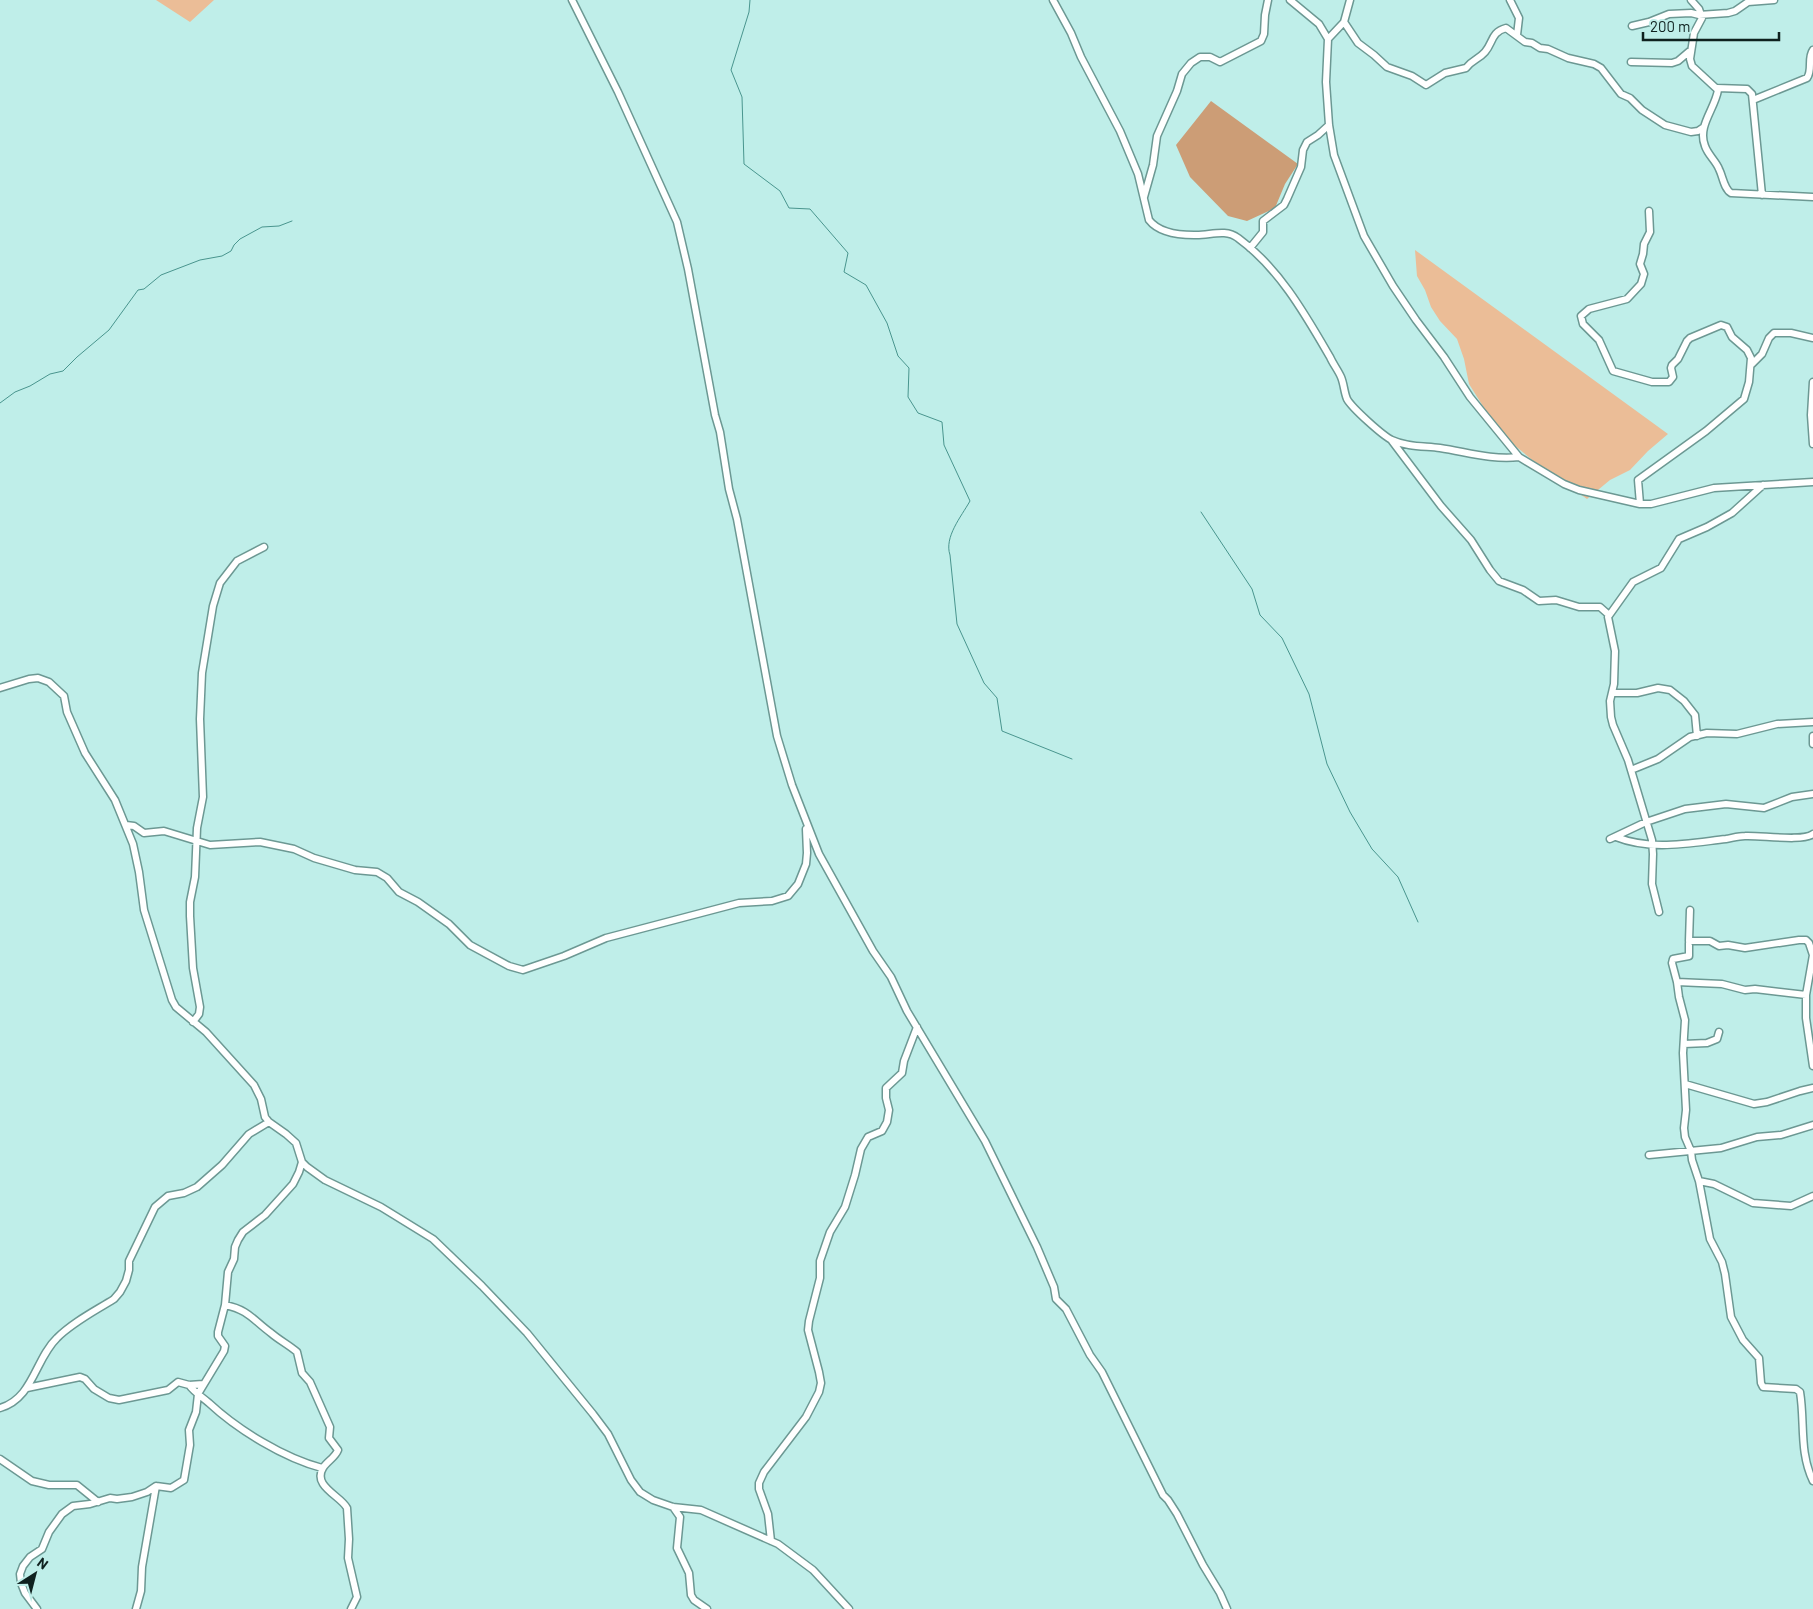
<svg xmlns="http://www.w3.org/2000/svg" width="1813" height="1609" font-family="Barlow,sans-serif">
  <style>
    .green { fill: #ebbd97 }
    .forest { fill: #cc9d76 }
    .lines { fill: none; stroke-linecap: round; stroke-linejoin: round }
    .stream { stroke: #49958e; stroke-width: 1 }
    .minor-casing { stroke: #6c9893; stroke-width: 9 }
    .minor { stroke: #fff; stroke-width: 6 }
  </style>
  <rect width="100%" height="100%" fill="#bfeee9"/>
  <!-- green -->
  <path class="green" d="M156 0H214L190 22Z
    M1415 250 1668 434 1648 451 1630 470 1610 480 1587 499 1531 459 1508 440 1491 419 1469 384 1464 359 1457 339 1440 321 1431 307 1425 290 1417 276Z"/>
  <!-- forest -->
  <path class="forest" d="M1211 101 1298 164 1285 184 1275 208 1247 221 1228 216 1190 177 1176 145Z"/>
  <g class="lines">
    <!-- stream -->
    <path class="stream" d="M750 0 749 12 731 70 742 97 744 164 780 191 789 208 810 209 848 253 844 272 866 285 887 323 898 356 909 368 908 397 918 413 942 422 944 445 970 501C961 517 944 537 950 555L957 624 984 683 997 698 1002 731 1072 759
      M0 403 15 392 30 386 50 374 63 371 77 357 109 330 138 290 144 289 161 275 200 260 222 256 231 251 234 245 240 239 262 227 279 226 292 221
      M1201 512 1252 589 1260 615 1282 638 1309 694 1327 764 1350 812 1372 849 1398 877 1418 922"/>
    <defs>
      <path id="minor" d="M572 0 618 92 677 222 688 269 715 415 720 432 729 489 737 519 777 736 792 785 819 854 873 951 891 977 907 1011 985 1141 1037 1247 1054 1287 1056 1299 1066 1309 1090 1355 1102 1372 1163 1495 1168 1500 1177 1514 1203 1565 1220 1593 1227 1609
        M1053 0 1071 33 1081 57 1120 131 1138 174 1149 220C1159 233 1178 235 1194 235 1209 236 1225 228 1238 238 1279 268 1305 314 1330 357 1333 364 1338 370 1341 377 1344 384 1344 392 1347 399 1352 408 1383 436 1392 440 1407 447 1424 446 1440 448 1467 452 1491 460 1519 457
        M1290 0 1319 24 1328 39 1326 82 1329 125 1334 155 1364 236 1393 286 1416 320 1444 357 1470 397 1519 457 1564 484 1579 490 1640 504H1651L1714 488 1813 482
        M1510 0 1519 18 1517 35
        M1691 0 1699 9 1702 18 1694 33 1690 59 1692 66 1718 90C1715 109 1697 126 1705 146 1708 155 1716 161 1719 169 1723 177 1724 189 1731 193L1813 197
        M1344 22 1358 43 1374 55 1387 67 1412 76 1426 85 1445 73 1466 68C1473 59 1478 60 1485 52 1493 43 1491 32 1506 28L1525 42 1532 43 1540 48 1548 49 1568 58 1594 64 1601 68 1621 94 1630 98 1642 110 1665 125 1691 132 1698 131 1704 127
        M1632 26 1649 22 1669 14 1691 13 1699 15 1728 13 1735 11 1748 2 1774 0
        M1328 39 1344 22 1350 0
        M1631 62 1672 63 1678 61 1691 50
        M1717 88 1747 89 1752 94 1762 195
        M1753 100 1807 78C1813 70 1807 58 1813 50
        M1144 197 1153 165 1157 136 1177 91 1182 74 1191 63 1200 57H1210L1220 62 1261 41 1264 34 1265 15 1268 0
        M1250 248 1263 232V221L1284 205 1287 199 1301 167 1303 150 1307 142 1318 135 1329 125
        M1751 365 1762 354 1769 338 1774 333H1791L1813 338
        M1813 382 1811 415 1813 444
        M1392 441 1441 506 1471 540 1490 570 1499 581 1523 590 1539 601 1556 600 1579 607H1600L1609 615
        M1640 504 1638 480 1706 431 1744 399 1749 382 1751 358 1747 350 1732 337 1727 327 1721 325 1690 338 1687 341 1678 359 1672 365 1671 368 1673 377 1669 382H1652L1613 371 1599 340 1583 324 1581 316 1589 309 1627 299 1641 284 1644 274 1640 264 1643 254 1644 244 1650 232 1649 211
        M0 688 29 679 38 678 49 682 64 696 67 712 85 753 115 800 133 844 139 872 144 910 172 1000 176 1007 206 1032 254 1085 261 1099 265 1117 269 1122 286 1134 296 1143 302 1162 307 1167 325 1180 381 1207 433 1239 482 1286 527 1333 593 1414 608 1434 631 1480 640 1492 653 1500 673 1507 701 1510 778 1544 813 1570 849 1609
        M1612 693H1637L1658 688 1670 690 1684 701 1695 715 1697 736
        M1813 736V744
        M1631 770 1658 759 1690 737 1707 733 1737 734 1777 724 1813 722
        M126 825 134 826 144 833 164 831 210 845 260 842 294 849 314 858 355 870 377 872 387 878 399 892 418 902 449 924 470 945 509 966 523 970 564 956 606 938 739 903 772 901 788 896 798 884 806 864 807 853 806 829
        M1616 837C1651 851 1690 843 1726 839 1732 838 1739 836 1745 836 1760 835 1803 842 1813 834
        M1610 839 1646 822 1685 809 1726 804 1764 808 1792 797 1813 794
        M1659 912 1652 884 1653 854 1652 840 1628 760 1613 725 1611 717 1610 701 1614 684 1615 651 1608 617 1633 582 1661 568 1679 539 1707 527 1732 513 1763 485
        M1689 941 1690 910
        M1813 955 1809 943 1806 940H1799L1745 948 1728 945 1719 946 1710 941H1691L1689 943V956L1673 959 1672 963 1677 982 1679 997 1685 1020 1683 1053 1686 1110 1684 1128 1685 1137 1691 1151 1692 1160 1699 1181 1710 1239 1722 1262 1725 1274 1731 1317 1743 1340 1759 1358 1761 1383 1763 1387 1796 1389 1800 1392C1805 1422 1799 1452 1813 1481
        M1813 955 1806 995V1018L1813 1066
        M1677 982 1722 984 1745 990 1755 989 1806 995
        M193 1022 199 1014 200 1007 193 968 190 916V902L195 877 197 828 203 797 200 719 202 673 213 606 220 583 237 561 264 547
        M1684 1044 1707 1043 1717 1039 1719 1032
        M1685 1084 1754 1104 1767 1102 1800 1091 1813 1088
        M1649 1155 1721 1148 1757 1137 1781 1135 1813 1125
        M1699 1181 1714 1184 1753 1203 1791 1206 1813 1196
        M225 1305C249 1310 253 1320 271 1333 279 1340 289 1345 297 1352L302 1373 310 1382 330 1427 329 1438 338 1450C335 1458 327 1461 323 1468 312 1486 341 1496 347 1508L349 1539 348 1558 357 1597 351 1609
        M189 1385C194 1392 202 1397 209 1403 238 1430 284 1458 322 1468
        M27 1388 80 1377 85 1379 94 1389 109 1398 119 1400 168 1390 178 1382 189 1385 203 1384
        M0 1408C33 1399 35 1359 57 1338 73 1322 95 1311 114 1299L120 1292 126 1281 129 1270V1261L155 1207 168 1196 184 1193 197 1187 222 1165 249 1134 269 1122
        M0 1459 32 1481 49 1485H77L98 1502
        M673 1507 680 1517 677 1548 689 1573 691 1595 694 1600 707 1609
        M771 1541 768 1514 759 1489V1483L764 1472 806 1417 819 1392 821 1383 819 1372 808 1330 809 1321 820 1278V1261L830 1232 845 1207 855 1175 861 1149 868 1137 882 1131 887 1122 889 1110 886 1098V1088L902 1073 904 1061 917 1027
        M37 1609 25 1593 21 1583 20 1574 23 1566 30 1557 42 1549 49 1532 62 1514 73 1506 90 1504 110 1498 117 1499 132 1497 147 1492 156 1486 171 1488 184 1480 190 1445 189 1430 196 1412 198 1394 224 1351 225 1346 218 1336V1332L225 1305 228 1272 234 1259 235 1247 238 1240 243 1232 265 1215 293 1184 299 1172 302 1162
        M136 1609 141 1591 142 1567 156 1486"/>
    </defs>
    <!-- minor casing -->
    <use href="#minor" class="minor-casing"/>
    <!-- minor -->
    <use href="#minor" class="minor"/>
  </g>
  <!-- north arrow -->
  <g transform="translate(35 1574) rotate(36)" stroke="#bfeee9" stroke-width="4" paint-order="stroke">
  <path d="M0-4L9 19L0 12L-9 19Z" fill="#0f211f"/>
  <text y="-8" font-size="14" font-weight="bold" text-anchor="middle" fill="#0f211f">N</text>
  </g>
  <!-- scale -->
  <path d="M1643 32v8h136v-8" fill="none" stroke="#0f211f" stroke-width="2.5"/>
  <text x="1650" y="32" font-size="15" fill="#0f211f" stroke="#bfeee9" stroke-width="4" paint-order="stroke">200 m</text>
</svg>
